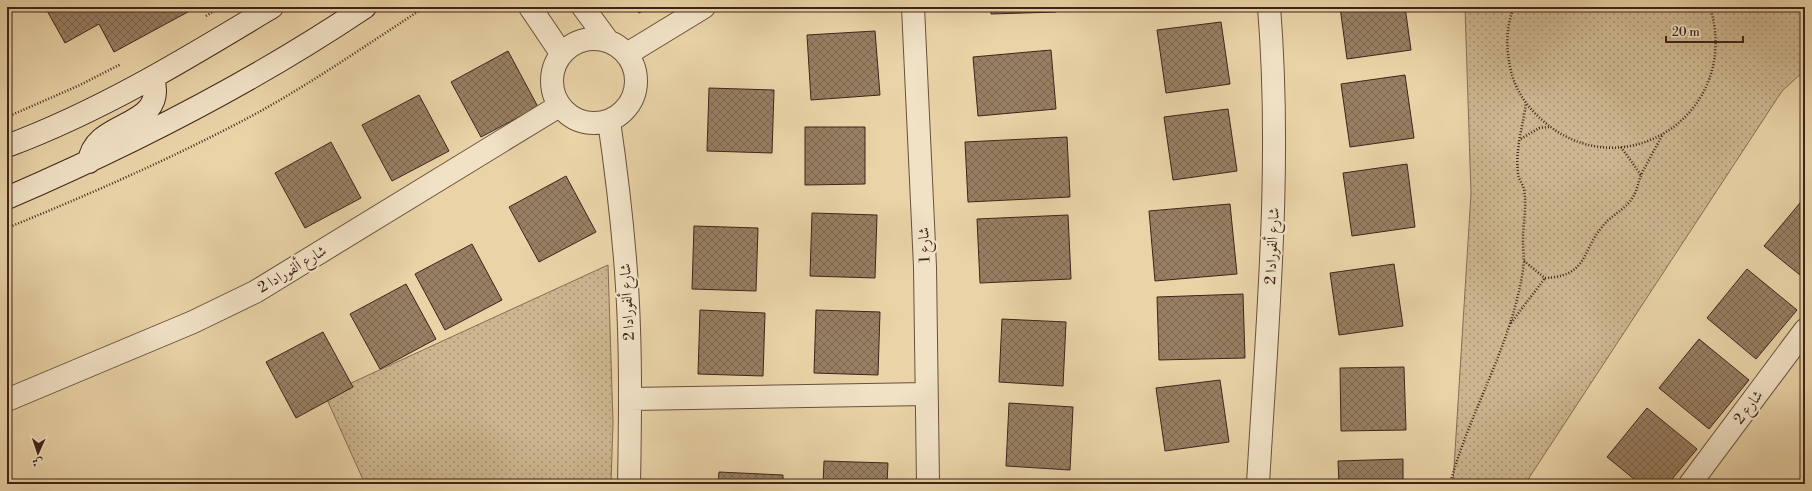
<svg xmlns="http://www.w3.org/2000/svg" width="1812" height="491" font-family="'Libre Bodoni',Amiri,serif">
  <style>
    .park { fill: url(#park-dots); stroke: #866c54 }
    .building { fill: url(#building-cross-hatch); stroke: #402419 }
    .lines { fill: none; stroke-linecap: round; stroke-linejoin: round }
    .street-casing { stroke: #6a503c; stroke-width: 24 }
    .secondary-casing { stroke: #402419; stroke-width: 24 }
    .path { stroke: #402419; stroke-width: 2.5; stroke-dasharray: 1 2; stroke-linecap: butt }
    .street { stroke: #f1e2c6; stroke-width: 22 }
    .secondary { stroke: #f1e2c6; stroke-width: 22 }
    .labels { text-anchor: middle; stroke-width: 4; stroke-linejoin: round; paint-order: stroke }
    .street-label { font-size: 15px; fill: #402419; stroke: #f1e2c6 }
  </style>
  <defs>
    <pattern id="park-dots" width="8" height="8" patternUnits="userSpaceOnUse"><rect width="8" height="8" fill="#ccb58f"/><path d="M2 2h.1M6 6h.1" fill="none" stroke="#a79374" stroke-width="1.8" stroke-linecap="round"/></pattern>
    <pattern id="building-cross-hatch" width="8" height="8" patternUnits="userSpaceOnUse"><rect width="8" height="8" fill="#987f63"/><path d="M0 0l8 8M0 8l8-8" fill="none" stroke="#7d6851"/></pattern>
  </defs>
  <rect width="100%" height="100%" fill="#e9d3a7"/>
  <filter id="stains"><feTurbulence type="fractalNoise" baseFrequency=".005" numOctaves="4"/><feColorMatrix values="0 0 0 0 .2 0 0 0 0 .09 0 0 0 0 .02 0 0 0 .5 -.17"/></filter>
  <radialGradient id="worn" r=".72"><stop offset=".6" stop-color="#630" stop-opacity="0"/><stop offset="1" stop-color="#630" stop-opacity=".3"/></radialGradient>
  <!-- park -->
  <path class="park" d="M1465 7H1805V70L1782 91 1525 484H1453L1471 194Z
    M608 265 613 422 611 484H365L325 395Z"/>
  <!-- building -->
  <path class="building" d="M45 7H197L114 52 99 24 65 43Z
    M635 7H650L639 13Z
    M991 7H1055L1056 12 991 14Z
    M1340 7H1405L1411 50 1347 59Z
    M1221 22 1230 84 1166 93 1157 30Z
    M875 31 880 95 811 100 807 35Z
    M1051 50 1056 109 978 116 973 57Z
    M508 51 538 107 481 137 451 82Z
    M1405 75 1414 138 1350 147 1341 84Z
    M709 88 774 90 772 153 707 151Z
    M419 95 449 151 392 181 362 125Z
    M1228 109 1237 171 1173 180 1164 117Z
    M805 127H865V184L805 185Z
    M1067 137 1070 197 968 202 965 142Z
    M331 142 361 198 305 228 275 173Z
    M1407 164 1415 227 1352 236 1343 173Z
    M566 176 596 232 539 262 509 207Z
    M1805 197V279L1764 246Z
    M1230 204 1237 274 1155 281 1149 211Z
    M812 213 877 215 875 278 810 276Z
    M1068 215 1071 279 980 283 977 219Z
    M694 226 758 228 756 291 692 289Z
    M472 244 502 300 445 330 415 274Z
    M1394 264 1403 326 1339 335 1330 273Z
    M1747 269 1797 310 1756 359 1707 318Z
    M406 284 436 339 380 369 350 314Z
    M1243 294 1245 358 1159 360 1157 297Z
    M700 310 765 313 763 376 698 374Z
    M816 310 880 312 878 375 814 373Z
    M1002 319 1066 322 1063 386 999 382Z
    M323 332 353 387 296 418 266 362Z
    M1699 339 1749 380 1709 429 1659 388Z
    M1404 367 1406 430 1341 431 1340 368Z
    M1220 380 1229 442 1165 451 1156 388Z
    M1009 403 1073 407 1070 470 1006 466Z
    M1647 408 1697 449 1668 484H1640L1607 457Z
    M1403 459V484H1339L1338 461Z
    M824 461 888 463 887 484H823Z
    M719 472 783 475V484H718Z
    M1154 481 1214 484H1154Z"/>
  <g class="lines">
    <defs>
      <path id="street" d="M530 7 561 53
        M583 7 608 41
        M913 7 925 267 928 484
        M552 81a42 42 0 1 1 84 0a42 42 0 1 1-84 0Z
        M627 54 704 7
        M609 121C619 190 627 259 629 329 631 381 630 432 629 484
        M631 399 926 394
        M7 400 193 322 255 292 559 106
        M1258 484C1267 325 1282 166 1269 7
        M1690 484 1805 330"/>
      <path id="secondary" d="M7 146C101 111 186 59 272 7
        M89 162C94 118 168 130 153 78
        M7 198C132 144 252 83 365 7"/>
    </defs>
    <!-- street casing -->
    <use href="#street" class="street-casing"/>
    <!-- secondary casing -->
    <use href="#secondary" class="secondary-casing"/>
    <!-- path -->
    <path class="path" d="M1514 7C1505 29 1506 53 1512 75 1517 92 1528 108 1542 120 1623 192 1743 113 1710 7
      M206 16 221 7
      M7 117 80 85 121 64
      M1521 139 1539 128 1549 127
      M1621 147 1641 175
      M7 228C88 195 168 160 246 119 308 86 366 45 425 7
      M1524 261 1545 278C1588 276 1581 252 1602 227 1610 216 1623 211 1631 200 1637 192 1638 183 1641 175 1648 161 1656 147 1663 134
      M1511 323 1545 278
      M1450 484C1470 409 1515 340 1524 262 1524 255 1523 248 1523 241 1523 224 1527 207 1524 189 1523 184 1518 179 1518 173 1515 150 1523 126 1526 103"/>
    <!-- street -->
    <use href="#street" class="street"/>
    <!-- secondary -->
    <use href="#secondary" class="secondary"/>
  </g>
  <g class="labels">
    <!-- street labels -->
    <g class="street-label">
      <text transform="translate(924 245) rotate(-92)" y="5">شارع 1</text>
      <text transform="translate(1272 246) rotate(-87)" y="5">شارع ألفورادا 2</text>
      <text transform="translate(292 269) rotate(-31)" y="5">شارع ألفورادا 2</text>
      <text transform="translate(627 302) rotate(-93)" y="5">شارع ألفورادا 2</text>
      <text transform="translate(1748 407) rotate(-53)" y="5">شارع 2</text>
    </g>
  </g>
  <!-- margin -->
  <rect width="1812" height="491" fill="none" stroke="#e9d3a7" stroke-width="24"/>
  <rect x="8" y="8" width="1796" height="475" fill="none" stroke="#402419" stroke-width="2"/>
  <rect x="12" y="12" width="1788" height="467" fill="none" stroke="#402419"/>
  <!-- north arrow -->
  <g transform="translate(38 453) rotate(183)" stroke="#f1e2c6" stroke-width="3" paint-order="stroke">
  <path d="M0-3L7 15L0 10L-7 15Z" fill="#402419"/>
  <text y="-6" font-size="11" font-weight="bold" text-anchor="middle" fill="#402419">ش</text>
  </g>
  <!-- scale -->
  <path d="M1666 36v6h77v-6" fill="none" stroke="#402419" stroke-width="2"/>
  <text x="1672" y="36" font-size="12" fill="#402419" stroke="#f1e2c6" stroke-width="3" paint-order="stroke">20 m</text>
  <rect width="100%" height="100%" filter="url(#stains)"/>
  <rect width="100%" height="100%" fill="url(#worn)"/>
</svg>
